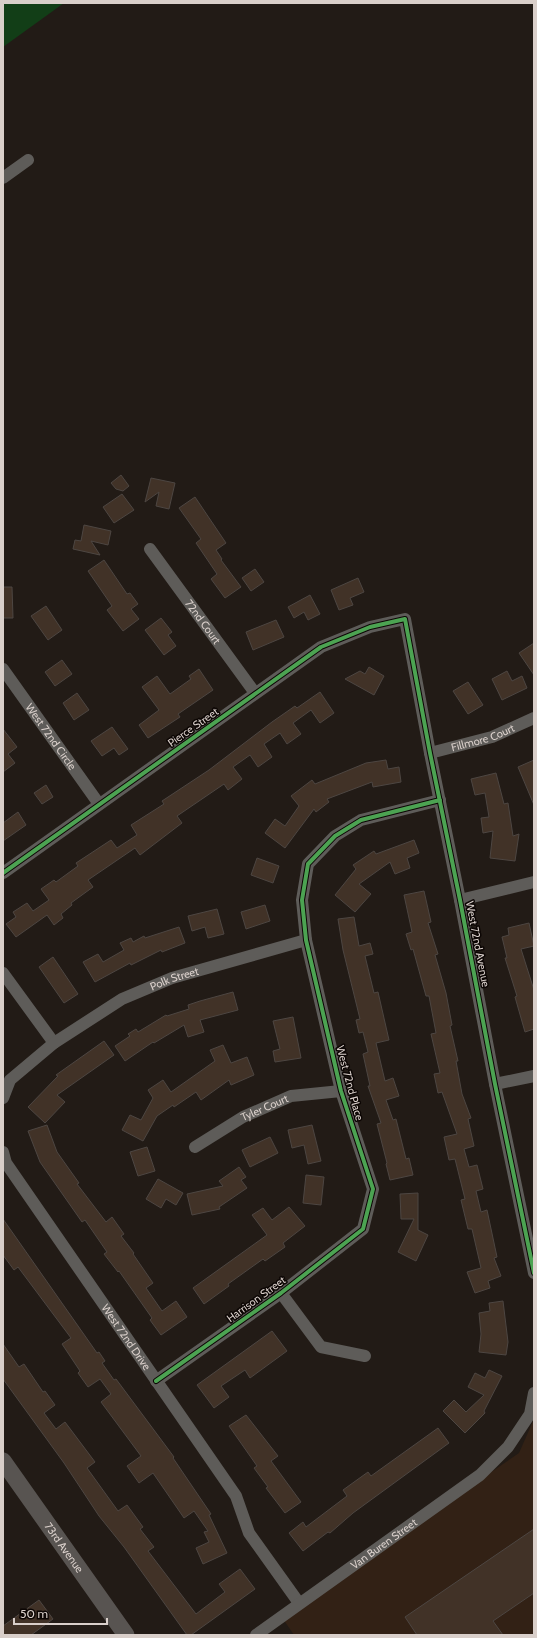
<svg xmlns="http://www.w3.org/2000/svg" width="537" height="1638" font-family="Cabin,sans-serif">
  <style>
    .built { fill: #322115 }
    .green { fill: #123e17 }
    .building { fill: #413227; stroke: #4d4642 }
    .lines { fill: none; stroke-linecap: round; stroke-linejoin: round }
    .street { stroke: #5e5c59; stroke-width: 12 }
    .secondary { stroke: #585451; stroke-width: 17 }
    .cycleway-casing { stroke: #0c0604; stroke-width: 6 }
    .cycleway { stroke: #4ca352; stroke-width: 4 }
    .labels { text-anchor: middle; stroke-width: 3; stroke-linejoin: round; paint-order: stroke }
    .street-label { font-size: 11px; fill: #d9cfca; stroke: #0c0604 }
  </style>
  <rect width="100%" height="100%" fill="#221b16"/>
  <!-- built -->
  <path class="built" d="M534 1419V1635H294L281 1616 519 1453Z"/>
  <!-- green -->
  <path class="green" d="M3 3H64L3 47Z"/>
  <!-- building -->
  <path class="building" d="M121 475 129 486 123 491 116 489 111 483Z
    M151 478 175 483 169 509 156 506 159 492 145 502Z
    M122 494 134 510 114 523 103 507Z
    M195 497 226 543 216 550 222 559 221 560 241 587 225 598 211 579 217 574 196 543 201 539 179 508Z
    M84 525 111 531 108 545 91 541 100 555 73 549 75 540 81 541Z
    M104 560 127 594 130 593 138 604 131 609 139 619 123 631 107 610 112 606 88 571Z
    M255 569 264 582 251 591 242 578Z
    M358 578 364 592 350 598 353 605 339 610 331 590Z
    M3 587H12L13 618H3Z
    M310 595 320 614 308 620 304 612 294 618 288 607Z
    M46 606 62 630 48 640 31 616Z
    M161 618 172 632 168 635 176 646 164 655 145 630Z
    M276 620 284 637 253 650 246 632Z
    M534 643V675L519 653Z
    M62 660 72 674 55 686 45 672Z
    M369 667 384 676 374 695 345 679 360 671 365 674Z
    M199 669 213 690 178 714 180 717 148 738 139 725 159 710 142 687 157 676 170 694 191 679 189 676Z
    M507 671 512 681 522 676 527 688 502 700 492 679Z
    M468 682 483 705 468 714 453 691Z
    M320 692 334 713 320 723 311 710 293 723 301 734 287 744 280 733 264 744 272 757 258 767 250 755 233 767 242 779 228 790 224 784 177 816 182 823 140 855 135 848 88 880 93 887 71 903 72 905 61 914 63 918 54 925 47 915 16 937 6 924 16 917 13 912 27 903 33 911 49 900 41 889 54 880 56 882 78 866 76 863 111 840 117 848 137 835 131 825 164 804 162 801 209 770 272 722 295 706 297 708Z
    M77 693 89 710 74 720 63 703Z
    M112 727 128 749 119 755 114 748 102 756 91 741Z
    M3 729 17 747 8 754 15 763 3 772Z
    M386 760 388 769 399 767 401 782 373 787 372 782 327 799 329 802 316 812 314 809 285 848 265 833 275 819 285 826 299 806 291 796 312 780 315 784 366 763Z
    M534 760V805L518 767Z
    M496 773 504 804 508 803 513 836 519 834 515 861 490 858 493 831 483 833 481 818 489 817 485 793 475 795 471 779Z
    M46 785 53 797 42 804 34 793Z
    M18 812 26 825 3 841V823Z
    M414 840 419 853 407 858 410 868 395 874 390 862 359 884 371 894 355 912 335 895 356 869 353 865 374 851 376 854Z
    M257 858 279 866 273 883 251 875Z
    M424 891 431 922 428 923 438 954 435 955 446 993 452 1025 450 1026 458 1061H456L462 1094 471 1118 468 1119 474 1146 464 1149 469 1167 477 1165 483 1189 476 1191 481 1212 487 1210 497 1257 494 1258 501 1276 488 1281 490 1288 475 1293 467 1272 481 1268 472 1229H468L461 1200 465 1199 455 1159 449 1160 444 1137 457 1134 442 1092 438 1093 434 1074 440 1073 431 1034 436 1033 429 996H426L413 949 411 950 406 934 412 932 404 895Z
    M265 905 270 921 246 929 241 912Z
    M217 909 224 934 208 938 205 927 192 931 188 916Z
    M354 917 359 946 370 943 373 954 365 956 374 993 378 992 389 1040 376 1043 385 1081 393 1078 399 1096 386 1100 393 1120 396 1119 406 1159 409 1158 413 1175 390 1180 386 1164 387 1163 377 1124 381 1123 368 1086H370L363 1054 368 1052 363 1032 359 1033 356 1020 360 1019 343 950 338 919Z
    M529 923 534 946 521 949 534 990V1029L525 1032 515 997 517 996 505 958H507L502 937 509 935 508 928Z
    M179 927 185 943 162 952 161 950 131 965 130 963 95 982 83 962 98 954 103 962 124 950 120 943 131 938 133 942 144 936 145 938Z
    M53 957 78 994 64 1003 39 967Z
    M233 992 238 1010 200 1020 204 1032 188 1037 184 1025 154 1043 153 1042 125 1061 115 1046 130 1036 128 1034 136 1029 138 1032 166 1015 167 1016 189 1009 188 1005 200 1001Z
    M293 1017 301 1058 275 1062 273 1051 280 1049 273 1021Z
    M104 1041 114 1055 57 1095 65 1102 45 1123 28 1107 58 1076 56 1075Z
    M223 1045 231 1063 247 1057 254 1075 231 1085 229 1080 201 1100 196 1092 174 1107 173 1105 157 1116 143 1141 122 1130 130 1115 141 1120 153 1098 148 1090 163 1080 171 1092 215 1061 210 1050Z
    M47 1125 57 1152 79 1183 77 1184 106 1222 112 1217 124 1234 121 1236 134 1253 133 1254 153 1283 146 1288 162 1311 176 1301 187 1317 161 1335 150 1320 152 1318 119 1271 118 1272 104 1254 107 1252 85 1220 82 1222 40 1162 28 1131Z
    M312 1125 321 1161 308 1164 304 1145 292 1148 288 1130Z
    M270 1137 278 1153 250 1167 242 1150Z
    M147 1147 155 1171 138 1176 130 1152Z
    M239 1167 246 1177 241 1180 247 1188 219 1207 220 1209 192 1215 187 1194 223 1186 219 1181Z
    M306 1175 324 1177 321 1205 303 1203Z
    M158 1179 183 1193 176 1205 166 1199 161 1208 146 1199Z
    M418 1193V1230L428 1235 416 1261 398 1252 414 1219H401L400 1194Z
    M289 1207 305 1226 283 1243 285 1247 265 1261 263 1259 228 1284 229 1286 204 1304 193 1288 267 1235 252 1215 263 1208 272 1220Z
    M3 1219 97 1353 99 1352 105 1361 102 1363 114 1380 116 1379 174 1457 173 1458 211 1514 209 1515 227 1553 203 1564 196 1548 209 1542 204 1532 208 1531 194 1511 184 1518 153 1473 139 1483 127 1466 141 1456 101 1402 111 1394 100 1379 88 1387 78 1373 80 1371 62 1344 71 1338 18 1267 14 1270 3 1255Z
    M503 1301 508 1342 506 1355 479 1352 481 1334 479 1313 490 1311 489 1303Z
    M272 1331 287 1351 250 1378 245 1370 221 1386 229 1397 214 1408 197 1385Z
    M3 1344 19 1367 24 1364 43 1392 45 1391 55 1405 44 1413 56 1429 65 1422 95 1462 87 1468 118 1511 127 1505 143 1527 140 1529 154 1547 148 1551 196 1614 225 1592 219 1584 240 1569 255 1589 191 1635H187L124 1547 99 1516 64 1463 3 1379Z
    M489 1370 502 1376 484 1411 485 1413 465 1433 443 1411 454 1400 466 1412 484 1395 468 1387 475 1373 485 1378Z
    M246 1415 278 1456 271 1461 301 1502 285 1513 266 1488 268 1487 254 1468 257 1466 229 1426Z
    M438 1428 449 1443 353 1513 330 1533 328 1532 303 1551 289 1533 303 1522 306 1527 347 1496 343 1490 368 1472 371 1476Z
    M534 1529V1593L493 1621 503 1635H417L405 1617Z
    M39 1600 53 1619 31 1635H3V1626Z"/>
  <g class="lines">
    <!-- street -->
    <g class="street">
      <path d="M3 178 28 160"/>
      <path id="s1" d="M150 549 255 693"/>
      <path id="s2" d="M3 669 99 804"/>
      <path id="s3" d="M430 753 492 737 534 718"/>
      <path d="M3 873 321 647 370 627 405 619 430 753 460 900 495 1084 534 1273"/>
      <path d="M460 900 534 882"/>
      <path d="M3 973 54 1043"/>
      <path d="M495 1084 534 1076"/>
      <path id="s4" d="M3 1098 10 1080 54 1043 122 999 172 978 306 940"/>
      <path id="s5" d="M195 1147 243 1117 291 1096 341 1091"/>
      <path id="s6" d="M3 1152 6 1163 236 1496 249 1533 299 1603"/>
      <path d="M281 1293 321 1347 365 1356"/>
      <path d="M156 1381 281 1293 363 1229 373 1189 341 1091 306 940 302 900 308 864 335 836 361 820 440 800"/>
      <path id="s7" d="M256 1635 480 1475 508 1447 530 1414 534 1393"/>
    </g>
    <!-- secondary -->
    <path class="secondary" id="s8" d="M3 1461 126 1635"/>
    <defs>
      <path id="cycleway" d="M3 873 321 647 370 627 405 619 430 753 460 900 495 1084 534 1273
        M156 1381 281 1293 363 1229 373 1189 341 1091 306 940 302 900 308 864 335 836 361 820 440 800"/>
    </defs>
    <!-- cycleway casing -->
    <use href="#cycleway" class="cycleway-casing"/>
    <!-- cycleway -->
    <use href="#cycleway" class="cycleway"/>
  </g>
  <g class="labels">
    <!-- street labels -->
    <g class="street-label">
      <text dy="4" stroke="none"><textPath href="#s1" startOffset="90">72nd Court</textPath></text>
      <text transform="translate(193 727) rotate(-35)" y="4">Pierce Street</text>
      <text dy="4" stroke="none"><textPath href="#s2" startOffset="83">West 72nd Circle</textPath></text>
      <text dy="4" stroke="none"><textPath href="#s3" startOffset="55">Fillmore Court</textPath></text>
      <text transform="translate(478 944) rotate(79)" y="4">West 72nd Avenue</text>
      <text dy="4" stroke="none"><textPath href="#s4" startOffset="214">Polk Street</textPath></text>
      <text transform="translate(350 1083) rotate(75)" y="4">West 72nd Place</text>
      <text dy="4" stroke="none"><textPath href="#s5" startOffset="80">Tyler Court</textPath></text>
      <text transform="translate(256 1299) rotate(-36)" y="4">Harrison Street</text>
      <text dy="4" stroke="none"><textPath href="#s6" startOffset="223">West 72nd Drive</textPath></text>
      <text dy="4" stroke="none"><textPath href="#s7" startOffset="157">Van Buren Street</textPath></text>
      <text dy="4" stroke="none"><textPath href="#s8" startOffset="106">73rd Avenue</textPath></text>
    </g>
  </g>
  <!-- border -->
  <rect width="537" height="1638" fill="none" stroke="#d9cfca" stroke-width="8"/>
  <!-- scale -->
  <path d="M14 1618v6h93v-6" fill="none" stroke="#d9cfca" stroke-width="2"/>
  <text x="20" y="1618" font-size="12" fill="#d9cfca" stroke="#0c0604" stroke-width="3" paint-order="stroke">50 m</text>
</svg>
